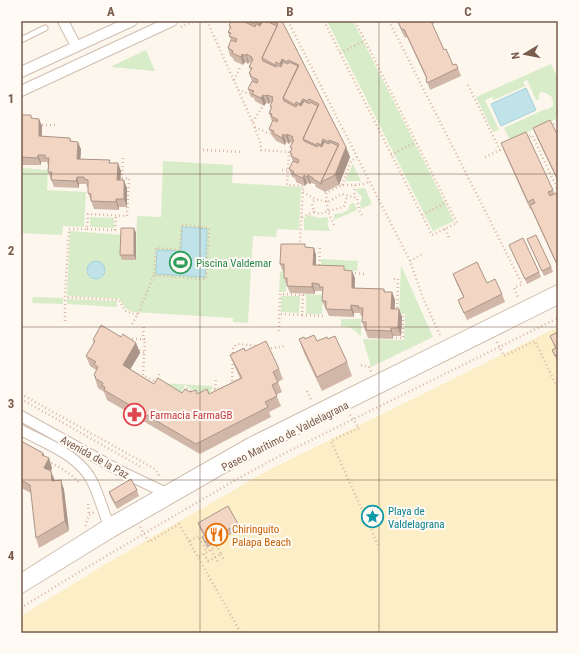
<svg xmlns="http://www.w3.org/2000/svg" width="579" height="654" font-family="'Roboto Condensed',sans-serif">
  <style>
    .green { fill: #d8ecc9 }
    .sand { fill: #fcefc7 }
    .water { fill: #bfe3e8; stroke: #a5d3da }
    .lines { fill: none; stroke-linecap: round; stroke-linejoin: round }
    .lane-casing { stroke: #d1beb0; stroke-width: 7 }
    .street-casing { stroke: #d1beb0; stroke-width: 12 }
    .path { stroke: #d9b8a5; stroke-width: 2.5; stroke-dasharray: 1 3; stroke-linecap: butt }
    .lane { stroke: #fff; stroke-width: 5 }
    .street { stroke: #fff; stroke-width: 10 }
    .wall { fill: #d1b7a8 }
    .shaded-wall { fill: #aa9588 }
    .building { fill: #f3d5c3; stroke: #aa9588 }
    .grid { fill: none; stroke: #7a5c4d; stroke-width: 1; stroke-opacity: 0.55 }
    .labels { text-anchor: middle; stroke-width: 4; stroke-linejoin: round; paint-order: stroke }
    .leisure-label { font-size: 11px; fill: #27864d; stroke: #fffaf3; text-anchor: start }
    .health-label { font-size: 11px; fill: #be3a42; stroke: #fffaf3; text-anchor: start }
    .street-label { font-size: 11px; fill: #7a5c4d; stroke: #fffaf3 }
    .culture-label { font-size: 11px; fill: #0d838f; stroke: #fffaf3; text-anchor: start }
    .food-label { font-size: 11px; fill: #c56008; stroke: #fffaf3; text-anchor: start }
    .neatline { fill: none; stroke: #7a5c4d; stroke-width: 1.5 }
    .grid-label { font-size: 13px; text-anchor: middle; font-weight: bold; fill: #7a5c4d }
  </style>
  <rect width="100%" height="100%" fill="#fdf6ec"/>
  <!-- green -->
  <path class="green" d="M327 21H353L454 221 433 231Z
    M146 50 155 71 111 67 112 66Z
    M551 64 558 78V118L510 140 504 128 543 110 548 109 553 106C554 96 549 93 540 92L538 100H536L527 80 523 82 525 86 494 100 492 97 485 100 499 130 493 132 476 97Z
    M163 161 233 165 232 183 301 187 299 230 277 229 276 237 253 236 248 323 233 322V318L134 312C127 310 123 307 120 299L69 296 67 294 70 231 123 235 136 260 137 216 161 217Z
    M353 164 361 181H345Z
    M21 168 48 170 47 190 86 192 84 227 63 226 62 235 21 233Z
    M365 188 372 204 361 209 360 203 362 197 357 192 356 189Z
    M353 203 355 204 357 210 334 220V214L343 213 348 210 350 204Z
    M309 215 320 218 327 217 329 222 327 223 330 231 304 230V218Z
    M90 217 114 218V228L90 227Z
    M321 259 358 261 357 271 321 270Z
    M401 265 433 337 371 367 363 339 404 340 405 314H399Z
    M280 272H287L286 292H279Z
    M306 294 323 295 322 314H306Z
    M281 296H300L299 313 281 312Z
    M33 297 63 298V304L32 303Z
    M67 299 117 301V307L67 304Z
    M341 319H361V337C355 329 350 327 341 326Z
    M160 383 213 386 207 399 185 385 180 395Z"/>
  <!-- sand -->
  <path class="sand" d="M558 327V633H21V616L109 562 265 472Z"/>
  <!-- water -->
  <path class="water" d="M526 88 536 110 501 126 491 104Z
    M182 227 207 229 205 277 156 274 157 250 181 251Z
    M87 270a9 9 0 1 1 18 0a9 9 0 1 1-18 0Z"/>
  <g class="lines">
    <defs>
      <path id="lane" d="M21 40 45 28"/>
      <path id="street" d="M63 21 76 46
        M21 72 132 21
        M21 91 172 21
        M21 416 122 472 164 492 165 496
        M21 430C46 444 78 454 92 481 100 497 104 515 111 530
        M21 579 108 524 250 443 558 290
        M21 588 112 532 253 451 558 299"/>
    </defs>
    <!-- lane casing -->
    <use href="#lane" class="lane-casing"/>
    <!-- street casing -->
    <use href="#street" class="street-casing"/>
    <!-- path -->
    <path class="path" d="M207 21 253 123 260 142 261 150 289 152 287 185 303 186 300 244
      M288 21 410 261 423 298 441 337
      M324 21 432 235 457 223 355 21
      M389 21 522 284 514 288 518 297
      M181 27 195 21
      M340 53 364 41
      M234 80 241 66
      M468 85 500 150 505 148
      M238 90 250 94
      M253 122 262 107
      M38 125H55
      M550 126 558 122
      M255 127 270 134
      M526 138 532 135 558 190
      M203 150 243 152
      M391 155 416 142
      M485 157 500 150
      M123 158 122 178H129L127 216 88 214 87 229H69L65 297 119 300 125 311 134 314H138
      M282 170H288
      M342 185 351 161 357 157
      M355 185 364 184 370 181
      M303 192 315 199 328 202 342 194 357 198 359 210 362 215
      M314 212 320 214 328 211 326 193 342 185H355L354 197
      M422 215 447 202
      M302 217 314 212 312 204 315 199
      M182 225 209 228 206 279 154 275 156 248 180 250Z
      M334 225 328 211 344 207 347 196
      M87 229 115 230 116 216
      M445 229 449 238
      M410 261 424 253
      M319 269 320 245
      M351 273 367 274
      M394 279H398L397 312
      M302 315 326 316
      M65 321V297
      M132 324 139 312 154 275
      M279 331 280 294 303 295 302 315 279 314
      M396 338H403V316H398
      M128 339H145L143 375 158 383
      M143 340 144 324
      M497 342 504 356 535 341 558 389
      M136 348 144 353
      M267 349 285 346
      M361 365 369 367 371 372
      M155 382 160 373
      M232 385 233 348 237 344 258 346
      M215 389 216 379
      M185 391 186 388 194 393
      M307 391 312 402
      M21 394 155 469 160 477
      M213 394 215 389H222
      M21 399 143 468
      M350 415 359 428 331 441 378 545
      M48 461C59 467 71 473 79 483
      M88 504 89 515
      M85 526 89 515 94 512
      M140 527 149 542 179 524 241 633
      M190 541 198 536 207 552 198 557
      M211 550 219 564
      M204 554 208 561 221 554 217 546 207 552
      M221 554 224 560
      M21 608 69 578 230 483 285 453 558 318"/>
    <!-- lane -->
    <use href="#lane" class="lane"/>
    <!-- street -->
    <use href="#street" class="street"/>
  </g>
  <!-- wall -->
  <path class="wall" d="M231 21H282L346 147 350 157 339 185 325 192 316 187 315 184 311 183 310 184 307 183 305 186 296 182 295 178 292 177 289 169 293 162 290 153 292 150 290 147 292 143 290 142 289 144 286 142 285 145 276 141 274 138 272 136 269 129 272 121 269 113 271 109 270 106 271 103 270 102 269 104 266 103 264 106 255 101 254 98 251 97 248 89 252 81 249 73 251 70 249 67 251 63 249 62 248 64 245 62 243 65 234 61 233 58 230 56 228 48 231 41 228 32 230 29 229 26Z
    M399 21H434L435 23 432 24 444 50 453 65 458 68 461 76 430 90 426 79V78L407 37 405 38 401 30 398 22Z
    M21 115 32 118 42 126V137L70 138 71 141 81 149 80 159 111 163 121 171 120 180 127 188V207H119V210L94 209 88 193V187H87L86 184H79V188L54 187 48 172V166L47 162H41V165H21Z
    M533 128 558 136V182L537 138Z
    M501 143 553 190 555 194 558 198V268L531 209H530L504 151Z
    M134 228 136 233V260H122L120 255Z
    M527 239 551 267 553 272 544 276Z
    M509 245 539 272 541 277 527 284Z
    M306 247 314 248 316 255V265L346 270 355 278V288L384 289 385 292H392L395 300V309H399L402 317 401 336H393V339L368 338 362 322 363 316H361L360 313H354V317L329 316 322 301 323 294 322 291H315V294L290 293 284 278V272H283L280 264Z
    M453 274 487 283 502 294 505 302 467 320 461 307 458 300 463 297 456 282Z
    M558 332V363L552 350 555 348 550 336Z
    M121 337 136 343 140 353 130 369 154 384 182 393 190 392 197 394H209L240 378 234 365 230 355 245 351 279 369 283 379 278 382 282 392 276 395 281 406 269 412 271 417 200 454 107 400 104 392 98 388 94 375 96 370 90 366 86 356 94 343 93 340Z
    M299 339H305L317 341 328 339 347 362 352 376 322 391 304 353Z
    M21 441 43 453 44 456 52 468 51 471 54 481 61 480 64 490 69 531 39 548 36 538 31 493 21 488Z
    M137 490 139 496 117 509 111 498 109 492Z
    M198 523 238 524 240 529 207 548 202 537 204 536 200 529Z"/>
  <!-- shaded-wall -->
  <path class="shaded-wall" d="M261 21H263V34L259 24Z
    M242 54 245 62 243 65 241 57Z
    M246 54 249 62 248 64 246 56Z
    M282 59 286 69 284 74 280 64Z
    M263 95 266 103 264 106 261 98Z
    M267 95 270 102 269 104 266 96Z
    M303 99 306 109 304 114 300 104Z
    M39 119 42 126 41 144 39 136Z
    M283 134 286 142 285 145 282 138Z
    M287 134 290 142 289 144 286 136Z
    M323 139 327 149 325 155 321 145Z
    M78 142 81 149 80 167 77 159Z
    M346 147 350 157 339 185 335 175Z
    M38 155 41 162V165L38 158Z
    M118 163 121 171 120 188 117 180Z
    M304 175 307 183 305 186 303 178Z
    M308 175 311 183 310 184 307 177Z
    M77 177 79 184V188L76 181Z
    M124 180 127 188V207L124 199Z
    M116 199 119 207V210L116 202Z
    M134 228 136 233V260L134 255Z
    M314 248 316 255V273L313 265Z
    M352 271 355 278 354 295 352 288Z
    M312 283 315 291V294L312 287Z
    M392 292 395 300 394 317 391 309Z
    M351 305 354 313V317L351 310Z
    M399 309 402 317 401 336 398 328Z
    M391 328 393 336V339L391 331Z
    M136 343 140 353 127 375 123 365Z
    M43 453 47 462 49 458 52 468 48 478 44 468 42 455Z
    M51 471 55 481H52Z
    M61 480 64 490 69 531 65 521Z"/>
  <!-- building -->
  <path class="building" d="M231 21H243L255 27 256 24 260 26 263 21 268 23V22L277 26 262 58 263 61 276 67 277 65 281 67 283 62 288 64 289 62 298 66 283 98 284 101 296 107 297 104 301 106 304 101 309 104 310 102 318 106 303 139 304 141 317 147 318 145 322 147 324 142 329 144 330 142 338 146 321 182 322 184 313 179V178L308 175 307 177 304 175 303 178 293 174 294 172 289 169 293 161 298 163 299 160 291 156 292 154 290 153 292 148 290 147 294 140 292 139 293 137 287 134 286 136 283 134 282 138 273 133 274 131 269 129 273 120 277 122 278 120 271 116 272 114 269 113 272 107 270 106 273 100 272 99 273 97 267 95 266 96 263 95 261 98 252 94 254 91 248 89 252 81 257 83 258 80 250 76 251 74 249 73 252 68 249 67 253 59H251L252 57 246 54V56L242 54 241 57 232 53 233 51 228 48 231 40 236 42 237 39 229 36 231 33 228 32 231 27 229 26Z
    M247 21H261L259 24 255 22 254 24Z
    M271 21H282L346 147 335 175 321 182 339 144 329 140V142L323 139 321 145 317 143 316 145 303 139 319 104 309 99 308 101 303 99 300 104 296 102 295 105 283 98 299 65 288 60 287 62 282 59 280 64 276 62 275 65 262 58 278 24Z
    M399 21H431L444 50 446 49 453 65 456 64 458 68 427 83 426 79 427 78 404 29 402 30 398 22Z
    M21 115H31V118L39 119V136L70 138V141L78 142 77 159 110 160 109 163H118L117 180H124V199H116V202L91 201V194L88 193V180L84 179V177H77L76 181 51 180 52 172H48L49 158H45V155H38V158L21 157Z
    M550 120 558 136V180L533 128Z
    M526 132 553 190 548 192 550 196 556 193 558 198V261L556 262 530 205 535 203 533 199 528 202 501 143Z
    M121 228H134V255H120Z
    M536 235 551 267 542 271 527 239Z
    M523 238 539 272 525 279 509 245Z
    M281 244H305V247L314 248 313 265 344 266V270L352 271V288L384 289V292H392L391 309H399L398 328H391V331L366 330V322H362L363 308H358L359 306 351 305V310L326 309V301H322L323 287H320L319 284 312 283V287L287 286V278H284V264H280Z
    M477 262 487 283 495 279 502 294 464 313 458 300 464 297 453 274Z
    M101 325 121 337 123 334 136 343 123 365 154 384 158 378 182 393 185 389 190 392 196 390 197 394 207 389 209 394 242 378 230 355 244 348 245 351 266 341 279 369 273 372 278 382 272 385 277 396 265 402 268 407 196 444 104 390 105 387 102 386 103 383 95 378 96 377 94 375 98 367 94 364 96 362 86 356 95 341 93 340Z
    M558 332V354L555 356 552 350 556 348 550 336Z
    M314 335 317 341 327 337 328 339 335 336 347 362 317 377 299 339 304 337 305 339Z
    M21 441 43 453 42 455 49 458 44 468 51 471 52 481 61 480 65 521 36 538 30 485 21 480Z
    M131 479 137 490 115 503 109 492Z
    M228 506 238 524 205 542 202 537 205 535 198 523Z"/>
  <!-- grid -->
  <path class="grid" d="M200 21V633M379 21V633M21 174H558M21 327H558M21 480H558"/>
  <!-- icons -->
  <defs>
    <symbol id="stadium-ring" viewBox="-11 -11 22 22"><circle r="9.5" fill="#fffaf3" stroke="#2e9e5b" stroke-width="1.5"/><path d="M0-5a6.5 5 0 1 0 0 10a6.5 5 0 1 0 0-10ZM-3.5-1.8h7v3.6h-7Z" fill="#2e9e5b"/></symbol>
    <symbol id="pharmacy-ring" viewBox="-11 -11 22 22"><circle r="9.5" fill="#fffaf3" stroke="#e0444e" stroke-width="1.5"/><path d="M-2-6h4v4h4v4h-4v4h-4v-4h-4v-4h4Z" fill="#e0444e"/></symbol>
    <symbol id="sight-ring" viewBox="-11 -11 22 22"><circle r="9.5" fill="#fffaf3" stroke="#0f9aa8" stroke-width="1.5"/><path d="M0-6L1.8-2.2L6-1.7L2.9 1.2L3.7 5.4L0 3.3L-3.7 5.4L-2.9 1.2L-6-1.7L-1.8-2.2Z" fill="#0f9aa8"/></symbol>
    <symbol id="restaurant-ring" viewBox="-11 -11 22 22"><circle r="9.5" fill="#fffaf3" stroke="#e8710a" stroke-width="1.5"/><path d="M-5-6h1v4h1v-4h1v4h1v-4h1v5L-1.5 .5V6h-2V.5L-5-1ZM5-6V6H3V1.5H1.5Q1.5-4 5-6Z" fill="#e8710a"/></symbol>
  </defs>
  <g fill-rule="evenodd">
    <use href="#stadium-ring" x="168" y="250" width="25" height="25"/>
    <use href="#pharmacy-ring" x="122" y="402" width="25" height="25"/>
    <use href="#sight-ring" x="360" y="504" width="25" height="25"/>
    <use href="#restaurant-ring" x="204" y="522" width="25" height="25"/>
  </g>
  <g class="labels">
    <!-- leisure labels -->
    <g class="leisure-label">
      <text x="196" y="267">Piscina Valdemar</text>
    </g>
    <!-- health labels -->
    <g class="health-label">
      <text x="150" y="419">Farmacia FarmaGB</text>
    </g>
    <!-- street labels -->
    <g class="street-label">
      <text transform="translate(285 436) rotate(-27)" y="4">Paseo Marítimo de Valdelagrana</text>
      <text transform="translate(95 457) rotate(29)" y="4">Avenida de la Paz</text>
    </g>
    <!-- culture labels -->
    <g class="culture-label">
      <text x="388" y="515">Playa de<tspan x="388" dy="13">Valdelagrana</tspan></text>
    </g>
    <!-- food labels -->
    <g class="food-label">
      <text x="232" y="533">Chiringuito<tspan x="232" dy="13">Palapa Beach</tspan></text>
    </g>
  </g>
  <!-- border -->
  <rect width="579" height="654" fill="none" stroke="#fffaf3" stroke-width="44"/>
  <!-- north arrow -->
  <g transform="translate(525 54) rotate(260)" stroke="#fffaf3" stroke-width="3" paint-order="stroke">
  <path d="M0-3L7 15L0 10L-7 15Z" fill="#7a5c4d"/>
  <text y="-6" font-size="11" font-weight="bold" text-anchor="middle" fill="#7a5c4d">N</text>
  </g>
  <rect x="22" y="22" width="535" height="610" class="neatline"/>
  <g class="grid-label">
    <text x="111" y="16">A</text>
    <text x="290" y="16">B</text>
    <text x="468" y="16">C</text>
    <text x="11" y="103">1</text>
    <text x="11" y="255">2</text>
    <text x="11" y="408">3</text>
    <text x="11" y="560">4</text>
  </g>
</svg>
